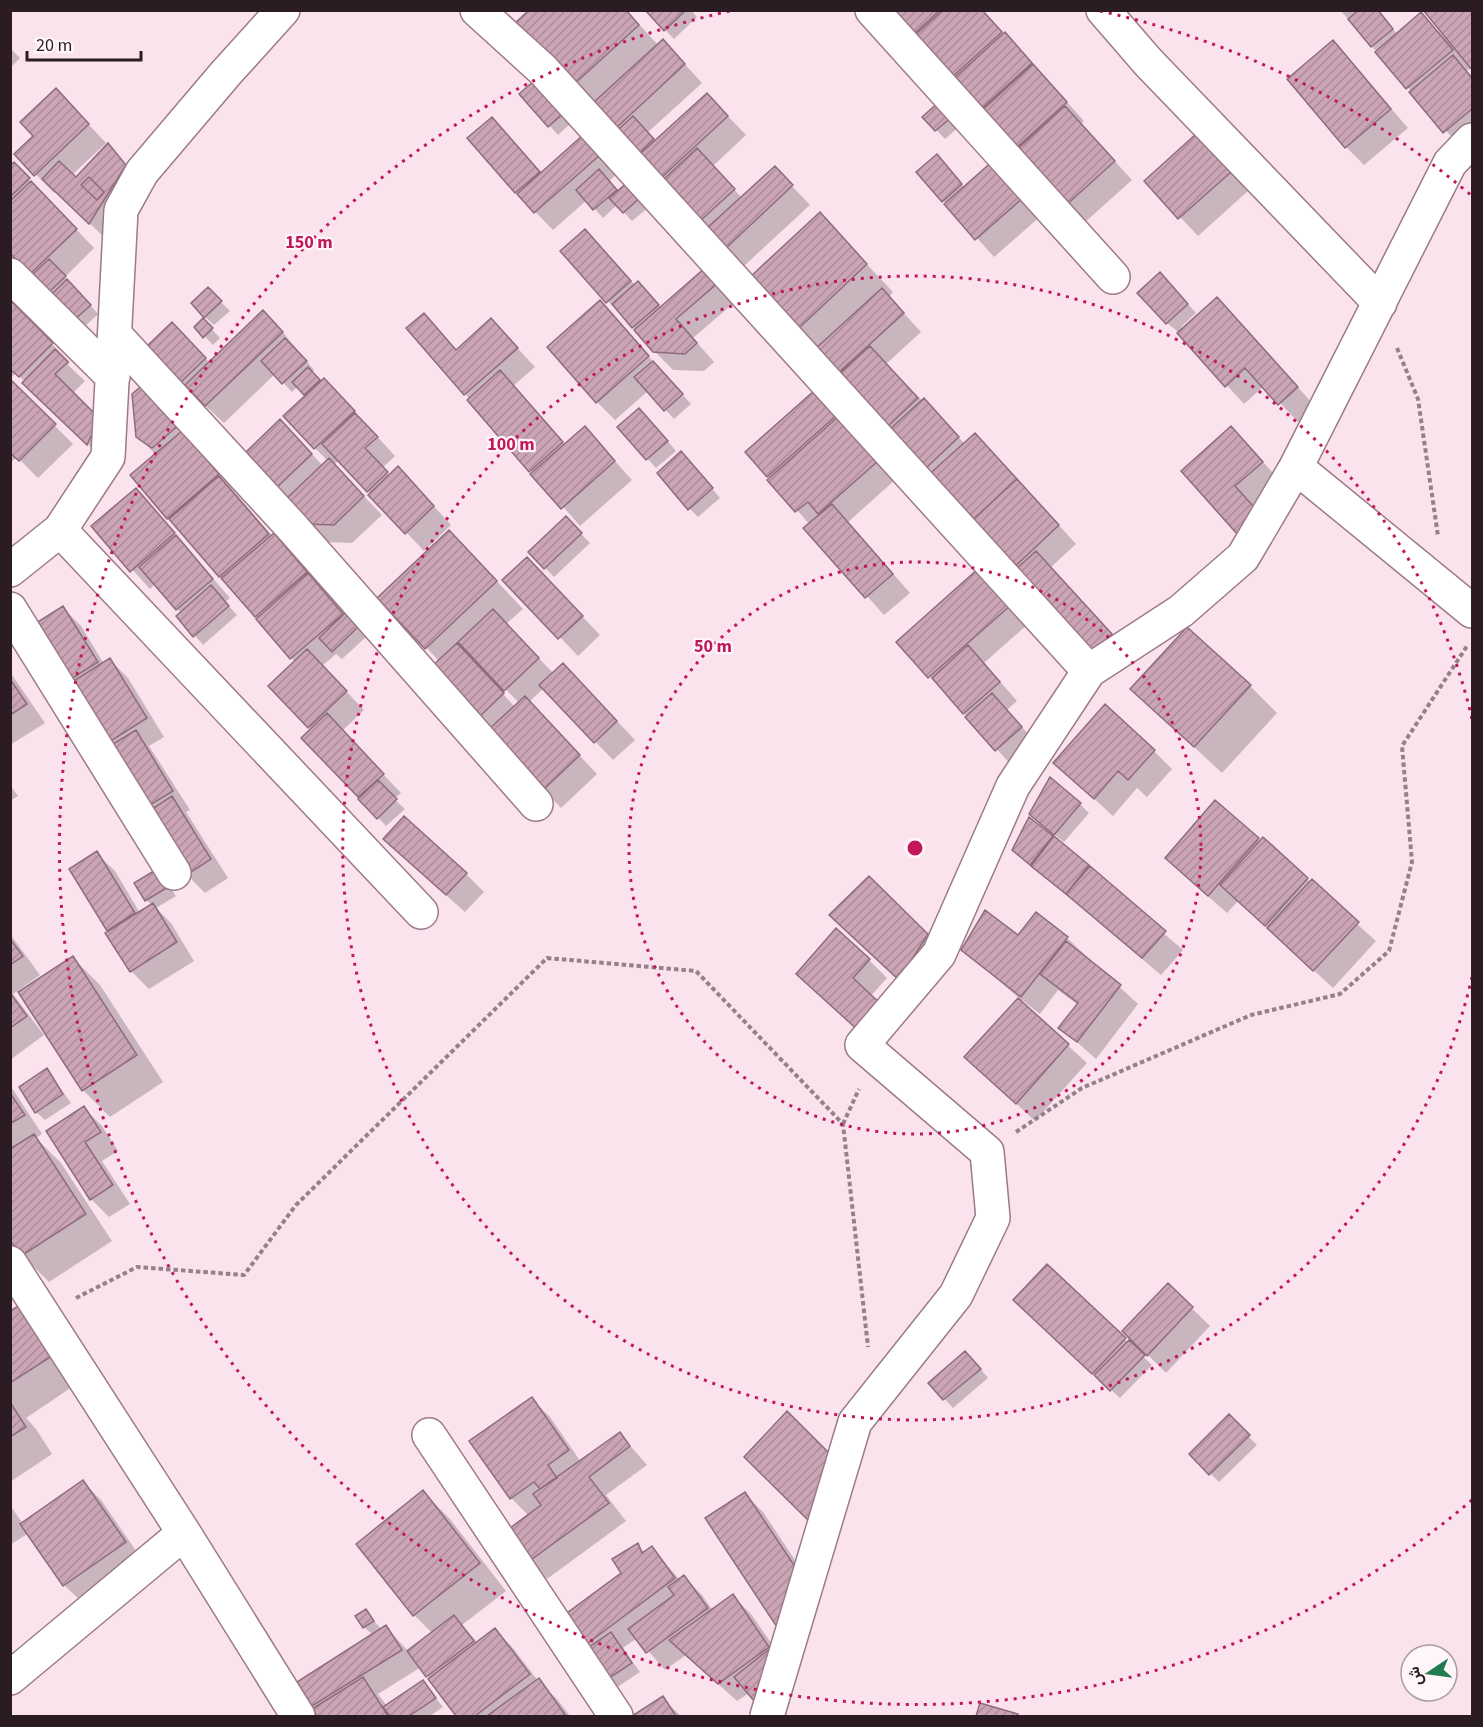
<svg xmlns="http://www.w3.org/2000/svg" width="1483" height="1727" font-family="'Source Sans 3',Vazirmatn,sans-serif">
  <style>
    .shadow { fill: #0003; fill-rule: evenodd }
    .building { fill: url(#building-hatch); stroke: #8f6c7b; stroke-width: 1.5; fill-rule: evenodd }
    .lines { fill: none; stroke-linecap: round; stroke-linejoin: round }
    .minor-casing { stroke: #9d7a89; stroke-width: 36 }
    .path { stroke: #948189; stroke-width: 4; stroke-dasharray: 4.5 3; stroke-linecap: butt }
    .minor { stroke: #fff; stroke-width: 33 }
    .ring { fill: none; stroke: #c2185b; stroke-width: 3; stroke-dasharray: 3 6 }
    .centre { fill: #c2185b; stroke: #fef6f9; stroke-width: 3 }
    .ring-label { font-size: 18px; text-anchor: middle; font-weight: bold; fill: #c2185b; stroke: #fef6f9; stroke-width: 4.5; stroke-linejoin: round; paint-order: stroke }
  </style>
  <defs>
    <pattern id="building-hatch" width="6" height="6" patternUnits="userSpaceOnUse" patternTransform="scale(1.5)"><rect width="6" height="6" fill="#cba5b5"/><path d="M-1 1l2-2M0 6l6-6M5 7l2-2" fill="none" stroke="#ae8d9b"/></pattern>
  </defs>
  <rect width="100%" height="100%" fill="#fbe3ed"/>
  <!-- shadow -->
  <path class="shadow" d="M531 10H626L658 45 681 60 702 83 647 133 640 150 572 86Z
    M646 10H691L697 17 674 39Z
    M894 10H982L1049 82 1084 121 1081 124 1132 180 1083 224Z
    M1340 10H1377L1397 34 1421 14 1444 37 1446 35 1425 10H1472V67L1467 71 1472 76V142L1463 150Z
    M1333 42 1408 128 1364 165 1346 147Z
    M10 48 20 58 10 68Z
    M536 81 572 122 558 135 521 94Z
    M939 104 960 126 945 139 924 117Z
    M74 109 106 143 72 175 76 179 108 145 143 184 108 241 56 191 54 193 16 154Z
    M725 113 746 135 713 166 742 198 775 168 810 205 744 266 642 154 654 141Z
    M492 119 542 174 583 137 617 174 609 181 618 192 628 184 649 207 632 221 617 205 603 218 587 200 553 230 516 192Z
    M1214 154 1248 191 1198 236 1146 181Z
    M993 162 1042 215 994 257 918 172 946 165 964 187Z
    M14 164 94 248 65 277 98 314 84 327 10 251V168Z
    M819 214 893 292 889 297 921 332 886 364 965 444 993 453 1076 544 1050 568 1129 653 1109 672 799 328Z
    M585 231 636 286 647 292 661 308 706 269 736 301 693 338 714 362 704 371 673 370 654 351 562 251Z
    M1168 282 1196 313 1181 327 1183 329 1217 299 1315 406 1298 422 1264 386 1244 404 1177 331 1167 323Z
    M208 289 230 311 214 325 205 317Z
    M10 302 70 362 68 365 85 381 73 393 117 437 106 462 16 373 10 378Z
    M600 302 691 404 674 419 648 391 615 420 597 402Z
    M424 315 457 351 509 339 535 367 513 386 566 445 585 428 632 480 580 526 408 328Z
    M203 320 220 338 213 345 196 327Z
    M281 330 314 370 312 373 342 398 395 456 382 468 390 476 416 487 451 525 424 551 339 460 334 465 382 515 352 543 326 542 245 455 298 439 323 466 328 461 315 448 307 396 298 386 292 392 275 374 224 423 180 382 190 342 210 363Z
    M10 381 73 444 38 478 17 457 10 463Z
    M145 385 272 536 292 553 366 637 342 659 336 654 322 666 364 710 342 731 401 793 394 799 405 809 386 826 303 738 312 729 271 686 295 662 168 518 156 455 138 437Z
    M815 392 895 480 848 522 910 593 884 615 806 528 810 525 747 452Z
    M648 418 676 451 656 468 619 427Z
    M1249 446 1280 481 1253 505 1183 471Z
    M690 462 720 498 698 517 690 509Z
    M136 490 230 598 225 602 237 615 203 645 178 616 181 613 155 584 150 589 93 526Z
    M566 518 590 543 554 577 530 552Z
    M476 559 523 609 506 624 554 674 581 683 635 740 613 760 544 688 529 702 597 774 561 808 488 732 439 661 426 647ZM473 655 519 703 515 707 470 658Z
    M979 571 1028 624 984 663 1017 701 1007 710 1039 746 1014 768 898 642Z
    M545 577 600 635 578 656 505 580Z
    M62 607 81 626 104 664 110 660 128 678 164 737 149 746 190 810 186 812 228 878 205 893 187 875 71 685Z
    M10 672 45 723 10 745Z
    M1250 686 1277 713 1222 773 1132 689Z
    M1154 751 1172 769 1147 797 1137 788 1113 816 1055 763Z
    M10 785 18 796 10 801Z
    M1215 802 1260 842 1263 840 1376 941 1333 988 1238 901 1227 913 1185 876Z
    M1080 804 1089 813 1064 842 1040 823Z
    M1030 819 1183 950 1161 975 1023 859Z
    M96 853 115 871 140 913 152 905 146 900 165 879 176 896 156 908 171 923 194 961 149 989 131 971 71 869Z
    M403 857 466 874 484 892 465 912Z
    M849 933 927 935 945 953 918 996Z
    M10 934 40 975 13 994 44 1035 10 1060Z
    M1018 937 1067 938 1138 1004 1096 1059 1060 1027 1078 1005 1058 990 1040 1014 1022 1000 1020 1002 1087 1063 1035 1121 966 1057 1019 998 962 949Z
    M73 958 100 985 163 1082 110 1117 83 1090Z
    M869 960 887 978 870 997 900 1025 879 1049 816 992Z
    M47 1070 71 1103 45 1120 36 1112Z
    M10 1085 42 1134 36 1138 61 1163 112 1241 49 1282 22 1255 10 1237Z
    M84 1108 102 1126 118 1151 102 1161 130 1204 109 1217 91 1199 48 1131Z
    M1047 1266 1152 1365 1120 1398 1034 1318Z
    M1168 1285 1210 1326 1166 1373 1124 1331Z
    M10 1313 78 1383 26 1418 36 1429 52 1454 10 1482Z
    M974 1361 988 1378 953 1408 930 1383Z
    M531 1399 550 1417 581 1462 620 1434 647 1465 606 1495 626 1521 547 1579 529 1561V1516L511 1498Z
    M1229 1417 1257 1445 1219 1482 1191 1454Z
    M83 1482 101 1500 143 1561 83 1603 64 1585 29 1533 10 1545V1505L23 1524Z
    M423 1492 450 1519 506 1591 462 1625 478 1643 495 1630 513 1648 538 1681 557 1699 570 1716H458L421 1667 378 1694 387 1706 423 1682 443 1707 430 1716H319L299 1682 373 1635 364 1627 366 1611 382 1630 386 1627 408 1651 432 1633 414 1615Z
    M745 1494 763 1512 817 1593 778 1627Z
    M637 1545 645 1553 652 1548 680 1580 684 1577 702 1595 713 1611 733 1596 751 1614 774 1647 749 1693 737 1701 686 1655 665 1670 637 1638 623 1648 640 1672 616 1688 585 1645Z
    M662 1698 681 1716H635Z
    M981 1705 1017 1715 1019 1716H978Z"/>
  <!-- building -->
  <path class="building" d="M529 10H626L639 25 571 87 513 25Z
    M645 10H686L664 31Z
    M892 10H940L914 34Z
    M943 10H982L1002 32 951 78 914 36Z
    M1359 10H1378L1393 29 1371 47 1348 19Z
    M1423 10H1472V70Z
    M1421 12 1453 50 1406 89 1375 52Z
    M1005 32 1032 63 980 110 953 79Z
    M663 39 685 64 616 128 593 103Z
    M1333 40 1391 109 1345 148 1287 79Z
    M1453 55 1472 78V109L1443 133 1409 92Z
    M1033 64 1067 102 1013 151 979 113Z
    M536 79 565 112 548 127 519 94Z
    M56 88 89 124 34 176 14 154 33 136 20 122Z
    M707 93 728 116 661 178 640 154Z
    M939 102 952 117 935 131 922 117Z
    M1065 106 1115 161 1064 207 1014 152Z
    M633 116 654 139 640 152 619 129Z
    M492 117 540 172 515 193 467 138Z
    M1196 134 1231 172 1178 219 1144 181Z
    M583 135 600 155 534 213 517 194Z
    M108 143 126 165 89 224 42 179 59 161 76 177ZM89 177 104 192 97 200 81 185Z
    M697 148 735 189 700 221 663 180Z
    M937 154 962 184 942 202 916 172Z
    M994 160 1025 196 975 240 944 204Z
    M14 162 30 178 10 197V166Z
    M775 166 793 185 725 249 707 228Z
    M599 169 617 190 593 210 576 190Z
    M89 177 104 192 97 200 81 185Z
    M31 181 77 229 30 274 10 253V201Z
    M628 182 641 197 623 213 609 198Z
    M820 212 867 264 798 329 750 277Z
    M585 229 631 281 606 303 560 251Z
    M49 259 66 276 48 293 31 276Z
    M706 267 719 282 676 319 697 343 685 354 653 352 634 330Z
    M1160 272 1188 304 1166 324 1137 293Z
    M67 279 91 305 74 320 51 295Z
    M638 281 659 305 632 328 612 304Z
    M208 287 222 301 204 318 191 303Z
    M882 288 904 313 837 374 814 350Z
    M1217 297 1298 387 1278 405 1245 368 1225 387 1177 333Z
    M10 300 53 343 19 377 10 369Z
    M600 300 649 356 596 403 547 347Z
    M263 310 283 332 205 406 185 385Z
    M424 313 456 350 491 318 518 348 464 395 406 328Z
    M203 318 213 328 203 338 194 327Z
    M172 322 206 358 179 384 145 348Z
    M285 338 307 361 282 384 261 361Z
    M870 346 918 398 886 428 838 375Z
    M55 349 68 362 55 374 99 418 87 445 22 383Z
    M653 361 683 394 664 411 634 377Z
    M308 367 320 380 304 395 292 382Z
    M500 370 563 442 529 472 467 400Z
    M324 378 355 411 314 449 283 416Z
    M10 379 56 424 19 461 10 453Z
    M145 383 180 424 152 448 136 437 132 394Z
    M815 390 837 415 767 477 745 452Z
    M924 398 959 437 925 469 889 430Z
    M639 408 668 441 646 460 617 427Z
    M355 413 378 437 365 448 388 472 367 492 322 444Z
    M839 416 878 461 818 514 808 502 795 512 767 480Z
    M280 419 312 454 275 489 243 455Z
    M585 426 615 461 561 509 530 474Z
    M1231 426 1263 462 1235 486 1255 508 1238 535 1181 471Z
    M182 431 219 474 167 519 130 475Z
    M975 433 1017 479 967 525 924 479Z
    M681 451 713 488 688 510 657 473Z
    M329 458 364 496 334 525 306 524 284 501Z
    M398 466 434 506 405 534 368 495Z
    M219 476 269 534 219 577 169 519Z
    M1017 479 1059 525 1009 572 967 525Z
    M136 488 175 533 130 572 91 526Z
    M832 504 893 574 865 598 803 528Z
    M566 516 582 533 544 569 528 552Z
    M449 530 497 581 425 649 377 598Z
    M274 533 307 572 255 617 221 578Z
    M176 535 213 579 176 610 139 567Z
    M1036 551 1112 634 1090 655 1013 572Z
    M527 557 583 616 558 639 502 580Z
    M979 568 1011 605 928 678 896 642Z
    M308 573 343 614 290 659 256 619Z
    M211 585 229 606 193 637 176 616Z
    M63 606 98 662 68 681 33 625Z
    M493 609 539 658 504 691 458 642Z
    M345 613 358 627 332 652 319 638Z
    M1187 627 1251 685 1194 747 1130 689Z
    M457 643 504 693 476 720 429 669Z
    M968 645 1000 682 963 714 932 678Z
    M307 649 347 691 308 728 268 686Z
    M110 658 147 718 106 744 69 684Z
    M563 663 617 721 594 743 539 685Z
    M10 679 27 704 10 715Z
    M992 693 1022 727 995 751 965 717Z
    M525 696 580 755 542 791 486 732Z
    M1105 704 1155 750 1128 780 1118 771 1094 799 1053 763Z
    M327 713 384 774 358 797 301 738Z
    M136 730 173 791 145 808 108 747Z
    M1050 777 1081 803 1054 835 1029 814Z
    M378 780 397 799 377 819 358 799Z
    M172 796 211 859 185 876 146 813Z
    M1215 800 1259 838 1208 896 1165 858Z
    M404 816 467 873 446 895 383 839Z
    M1029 817 1053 836 1030 865 1012 850Z
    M1054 836 1089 865 1066 894 1031 866Z
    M1263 837 1308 878 1265 926 1220 885Z
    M97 851 135 913 107 931 69 869Z
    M1090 866 1166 931 1142 958 1066 894Z
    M157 869 168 887 145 901 134 883Z
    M869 876 928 934 899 980 829 915Z
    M1312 879 1359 922 1313 971 1267 928Z
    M153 903 177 942 130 972 105 933Z
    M985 910 1018 935 1036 912 1068 937 1021 997 961 950Z
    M836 928 870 959 853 978 883 1006 860 1032 796 974Z
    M10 939 23 956 10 965Z
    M1066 941 1121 985 1077 1042 1058 1028 1078 1003 1040 974Z
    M73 956 137 1055 82 1091 18 992Z
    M10 993 27 1016 10 1028Z
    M1018 998 1069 1044 1016 1104 964 1057Z
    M47 1068 63 1094 35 1113 19 1087Z
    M10 1093 25 1115 10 1124Z
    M84 1106 101 1132 85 1142 113 1185 90 1200 46 1131Z
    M34 1134 86 1214 21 1256 10 1240V1149Z
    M1047 1264 1126 1338 1092 1374 1013 1300Z
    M1168 1283 1193 1307 1147 1356 1122 1331Z
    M20 1305 52 1356 10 1383V1311Z
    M1129 1340 1145 1355 1110 1391 1094 1375Z
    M965 1351 981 1369 943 1400 928 1383Z
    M532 1397 569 1450 548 1465 557 1478 540 1489 534 1482 510 1499 469 1441Z
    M10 1402 26 1427 10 1437Z
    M787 1411 836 1460 813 1525 744 1457Z
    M1229 1414 1250 1435 1209 1475 1189 1454Z
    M620 1432 630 1446 589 1477 609 1503 528 1562 506 1531 541 1505 533 1494Z
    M83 1480 126 1542 63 1586 20 1524Z
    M423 1490 480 1563 413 1616 356 1544Z
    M745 1492 800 1574 777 1627 705 1518Z
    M638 1543 642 1553 652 1546 675 1578 584 1646 563 1616 621 1573 612 1559Z
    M684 1575 708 1608 646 1653 628 1629 674 1595 668 1587Z
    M733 1594 769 1647 718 1684 669 1640Z
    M366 1609 374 1621 363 1628 355 1616Z
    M454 1615 474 1641 426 1677 407 1651Z
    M386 1625 402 1650 312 1706 297 1682Z
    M495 1628 530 1674 475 1716H456L428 1679Z
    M611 1632 632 1663 606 1680 585 1650Z
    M782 1639 760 1708 734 1677Z
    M363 1677 388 1716H317L312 1709Z
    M539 1678 566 1716H487Z
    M423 1680 436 1698 409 1716H390L383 1707Z
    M663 1696 676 1716H632Z
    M980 1703 1018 1714 1016 1716H976Z"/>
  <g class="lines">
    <defs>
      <path id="minor" d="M477 10 543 70 1089 671
        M872 10 1113 277
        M1103 10 1148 62 1380 303
        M10 275 113 377
        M116 336 291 526 536 804
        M1296 467 1472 611
        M60 530 421 912
        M10 570 60 530 108 457 121 210 142 172 226 73 283 10
        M10 609 174 873
        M10 1263 184 1533 298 1716
        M429 1435 616 1716
        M10 1678 184 1533
        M767 1716 855 1422 956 1295 993 1218 987 1152 862 1045 939 954 1013 786 1089 671 1181 611 1243 557 1296 467 1450 163 1472 140"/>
    </defs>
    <!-- minor casing -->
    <use href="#minor" class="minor-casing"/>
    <!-- path -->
    <path class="path" d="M1397 348 1418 399 1438 536
      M843 1124 859 1089
      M1016 1132 1082 1088 1251 1015 1340 994 1389 951 1412 862 1402 746 1467 646
      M76 1298 137 1267 244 1275 296 1205 547 958 696 971 843 1124 868 1347"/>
    <!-- minor -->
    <use href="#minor" class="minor"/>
  </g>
  <!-- distance rings -->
  <g class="ring">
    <circle cx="915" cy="848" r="286"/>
    <path d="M1472 977A572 572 0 1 1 1472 719"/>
    <path d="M1472 1500A857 857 0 1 1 730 11M1100 11A857 857 0 0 1 1472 196"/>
  </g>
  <circle cx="915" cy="848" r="9" class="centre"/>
  <g class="ring-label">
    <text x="309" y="248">150 m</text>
    <text x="511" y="450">100 m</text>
    <text x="713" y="652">50 m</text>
  </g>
  <!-- border -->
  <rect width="1483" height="1727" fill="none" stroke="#2a1c22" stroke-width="24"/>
  <!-- north arrow -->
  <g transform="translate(1429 1673) rotate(257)"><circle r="28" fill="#fef6f9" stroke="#a99fa3" stroke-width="1.5"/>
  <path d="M0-4.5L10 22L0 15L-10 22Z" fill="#207b50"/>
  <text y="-9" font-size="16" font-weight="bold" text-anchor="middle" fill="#2a1c22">ش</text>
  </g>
  <!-- scale -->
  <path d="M27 51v9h114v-9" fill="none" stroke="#2a1c22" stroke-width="3"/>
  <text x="36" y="51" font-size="18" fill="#2a1c22" stroke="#fef6f9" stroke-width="4.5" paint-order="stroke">20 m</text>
</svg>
